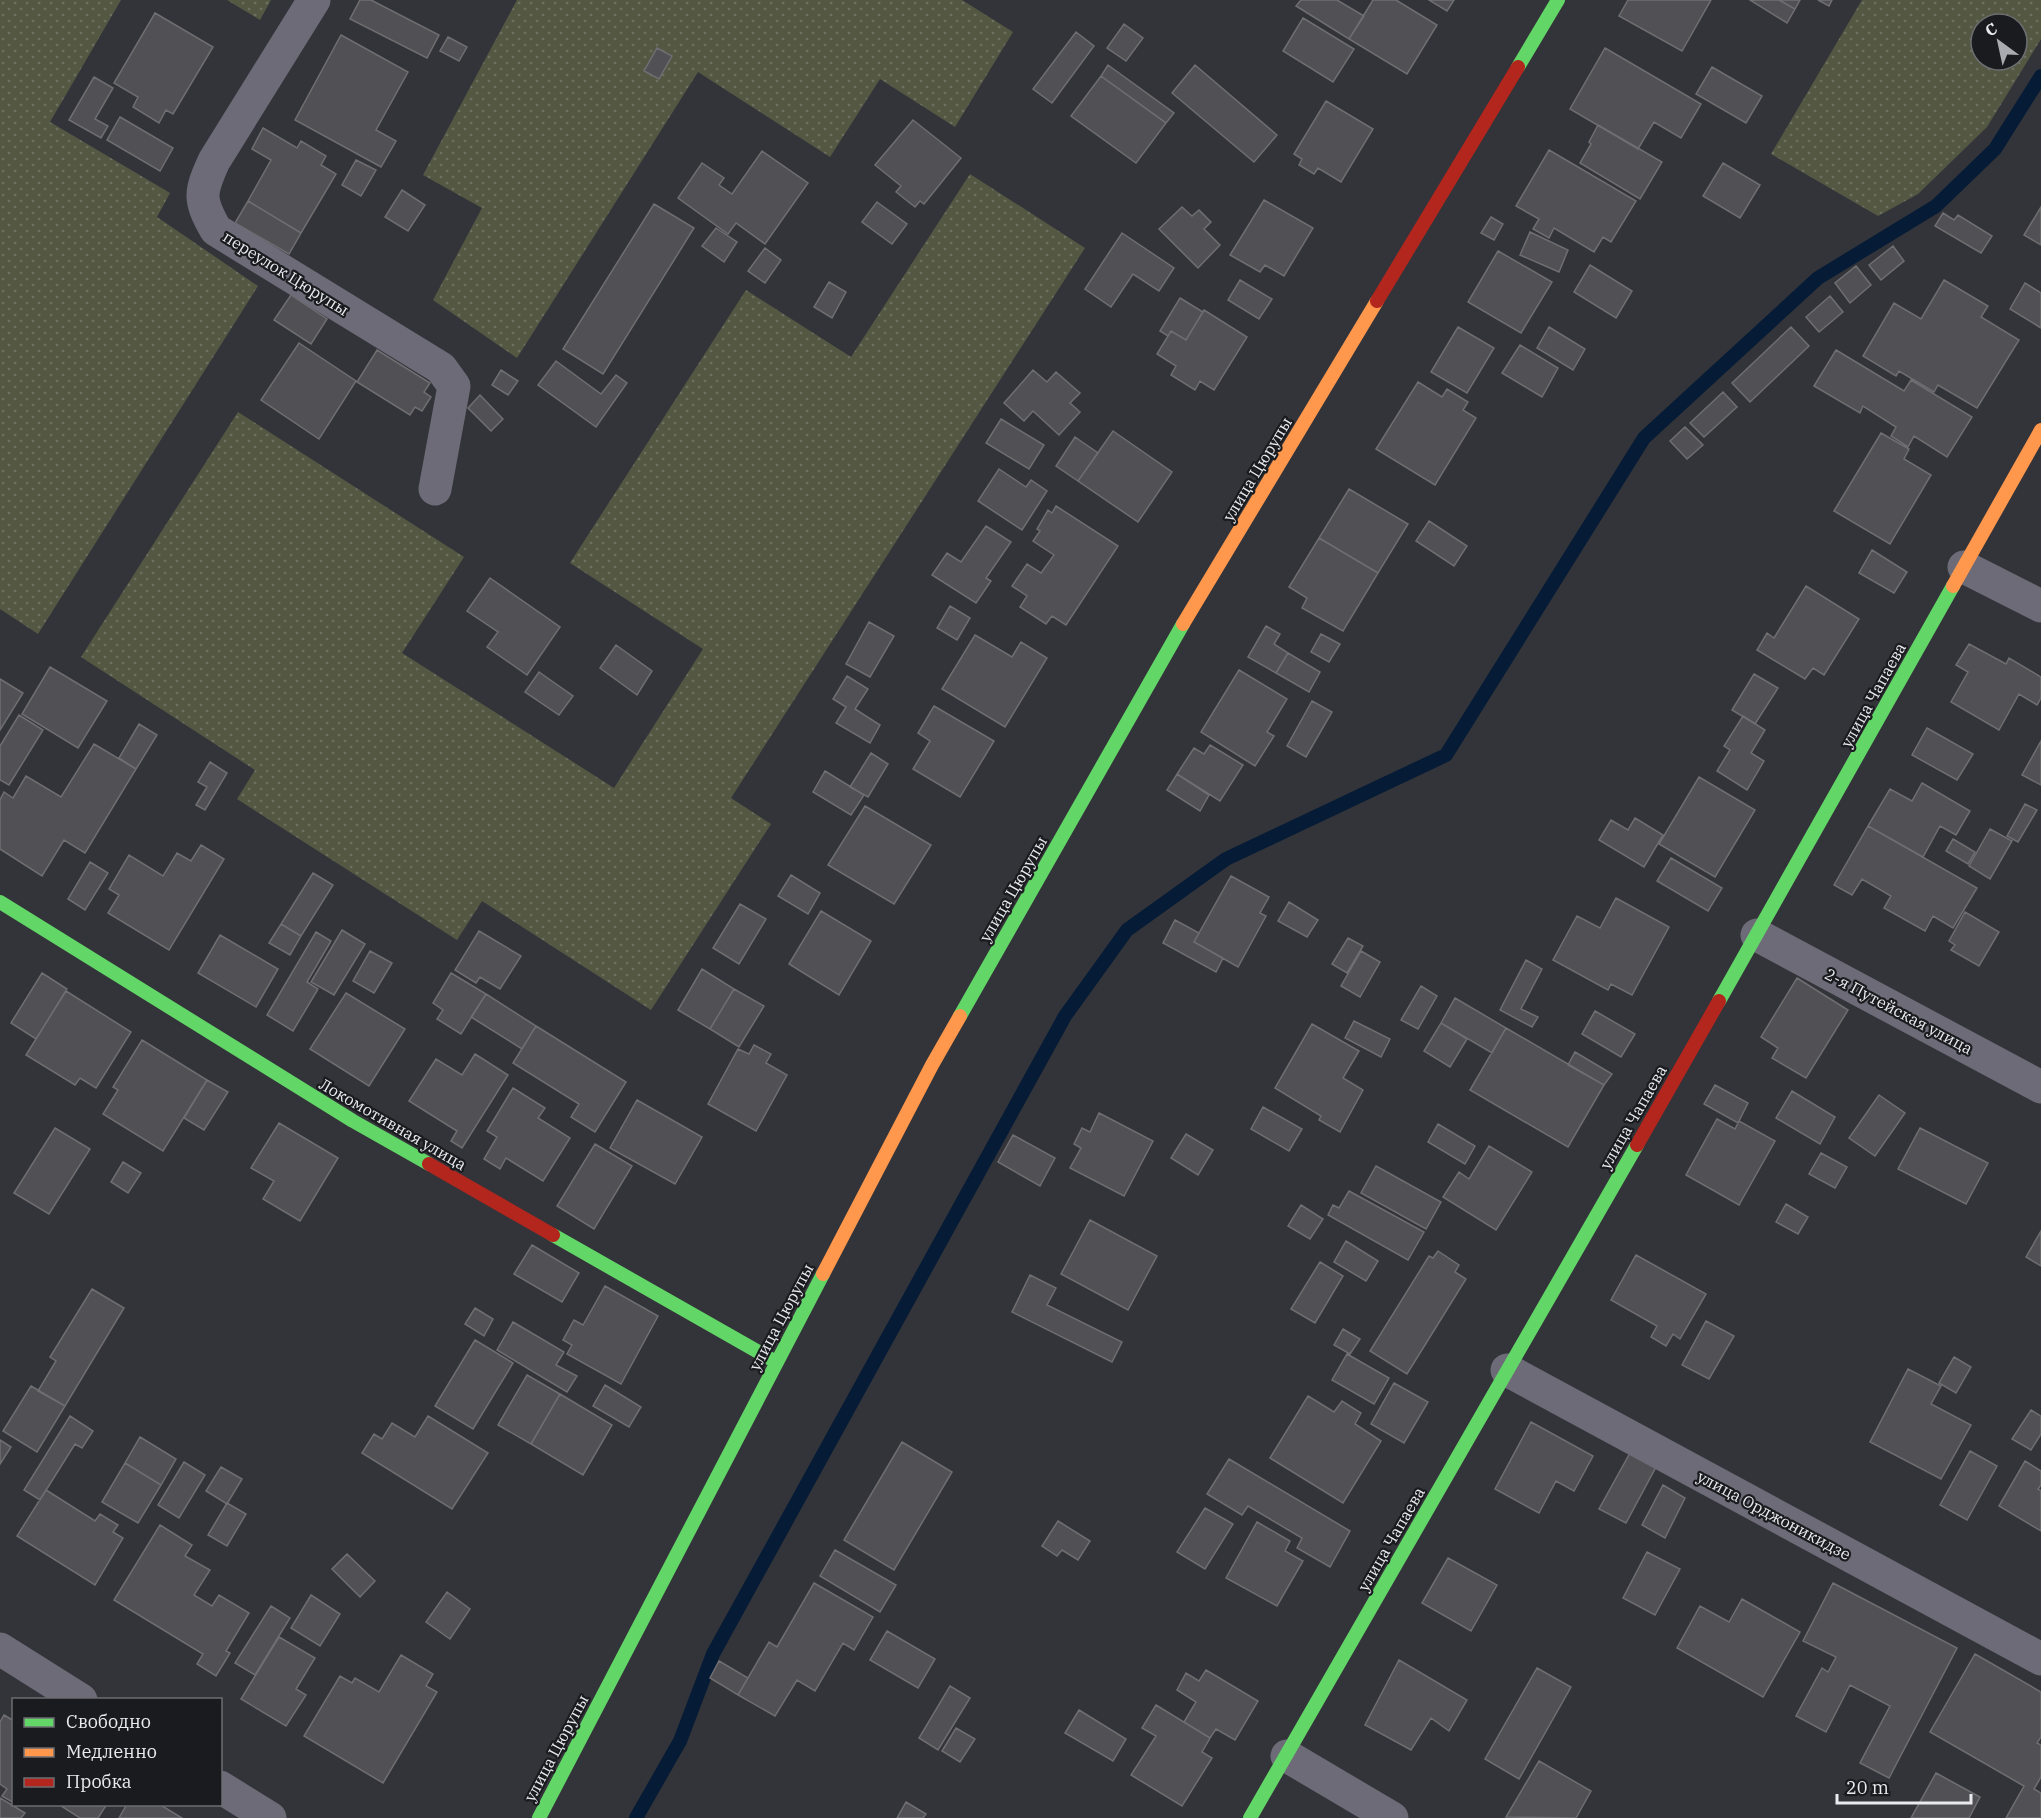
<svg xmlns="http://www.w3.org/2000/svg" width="2041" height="1818" font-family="'IBM Plex Serif',serif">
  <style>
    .park { fill: url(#park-dots); fill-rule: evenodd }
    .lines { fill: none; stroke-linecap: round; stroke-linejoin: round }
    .stream { stroke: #051b36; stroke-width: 14 }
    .building { fill: #515054; stroke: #6f6e72; stroke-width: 1.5 }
    .street { stroke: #6c6b77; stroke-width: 33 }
    .fast { stroke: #63d668; stroke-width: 14 }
    .slow { stroke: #ff974d; stroke-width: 14 }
    .jam { stroke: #b3261e; stroke-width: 14 }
    .labels { text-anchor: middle; stroke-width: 4.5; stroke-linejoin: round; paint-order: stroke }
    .street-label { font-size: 16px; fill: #e9ebf0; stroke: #1a1b1e }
  </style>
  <defs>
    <pattern id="park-dots" width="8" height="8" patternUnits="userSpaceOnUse" patternTransform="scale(1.5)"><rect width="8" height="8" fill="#545843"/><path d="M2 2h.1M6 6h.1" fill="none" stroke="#6d705e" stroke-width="1.8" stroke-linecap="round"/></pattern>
  </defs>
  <rect width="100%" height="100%" fill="#333439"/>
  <!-- park -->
  <path class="park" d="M0 0H121L50 122 170 193 157 217 258 286 38 634 0 609Z
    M227 0H271L260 20Z
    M517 0H962L1013 32 955 127 880 79 830 157 698 72 517 358 433 300 482 208 423 175Z
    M1862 0H2041V39L1987 127 1918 194 1878 216 1771 154ZM1981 24H2017V60H1981Z
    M970 174 1085 248 731 798 771 824 651 1010 482 901 457 940 237 799 255 770 81 657 238 412 464 557 402 653 614 788 703 649 570 563 746 290 851 357Z"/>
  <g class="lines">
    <!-- stream -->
    <path class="stream" d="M636 1818 680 1741 713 1654 1065 1016 1127 930 1226 859 1446 755 1644 438 1818 278 1936 206 1995 149 2041 76"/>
  </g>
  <!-- building -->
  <path class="building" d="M360 0H371L439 35 427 58 350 19Z
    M1301 0H1337L1364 16 1349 39 1296 6Z
    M1373 0H1396L1437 25 1407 74 1349 39Z
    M1429 0H1454L1447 11Z
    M1628 0H1711L1682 51 1619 16Z
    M1750 0H1779L1795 9 1787 23Z
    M1779 0H1800L1795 9Z
    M1818 0H1832L1829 6Z
    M155 13 213 47 173 114 166 110 159 123 133 107 138 97 114 83Z
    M1303 18 1354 49 1333 82 1283 51Z
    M1124 24 1143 38 1126 61 1107 48Z
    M1076 32 1094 46 1052 103 1033 89Z
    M341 35 408 72 376 130 396 141 381 167 295 120Z
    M448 37 467 47 459 61 440 51Z
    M657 48 672 56 659 79 644 71Z
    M1605 48 1701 104 1681 138 1654 122 1638 149 1570 109Z
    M1108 65 1174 113 1166 123 1101 76Z
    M1195 65 1277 135 1254 162 1172 93Z
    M1712 67 1762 96 1746 123 1696 94Z
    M1101 76 1166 123 1136 163 1071 116Z
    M94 77 113 88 95 119 108 126 101 138 69 120Z
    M1326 101 1373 129 1341 182 1318 168 1314 174 1299 165 1302 159 1294 154Z
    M120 117 173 148 160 171 107 140Z
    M913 120 961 158 924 204 920 201 915 207 896 192 901 186 875 165Z
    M1598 125 1662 162 1640 199 1580 163 1591 144 1589 142Z
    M263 128 297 148 301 141 326 156 321 165 336 174 301 233 248 201 271 160 252 149Z
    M1549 150 1636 201 1611 242 1603 237 1594 252 1554 228 1549 238 1533 229 1539 219 1516 206Z
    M762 151 808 183 765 244 736 223 728 234 678 198 702 163 724 178 719 185 732 194Z
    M356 160 376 170 361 196 342 185Z
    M1723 163 1760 185 1740 218 1703 196Z
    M402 190 425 205 408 231 385 217Z
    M1264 200 1313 228 1284 276 1265 265 1260 272 1230 255Z
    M248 201 301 233 289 254 235 223Z
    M877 202 907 224 892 244 862 222Z
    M654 204 694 228 603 374 563 349Z
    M1182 207 1192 216 1199 210 1211 222 1204 229 1220 245 1198 268 1159 229Z
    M2041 207V245L2024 235Z
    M1943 213 1954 220 1958 215 1992 236 1981 253 1935 226Z
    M1491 217 1503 224 1494 240 1481 233Z
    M716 228 737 242 724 262 702 246Z
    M1530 232 1568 250 1559 272 1520 255Z
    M1122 233 1174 268 1159 291 1133 274 1111 307 1085 289Z
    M1893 246 1904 261 1881 280 1869 265Z
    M765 248 781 260 765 283 748 271Z
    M1498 251 1552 282 1521 333 1468 302Z
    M1590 265 1632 291 1616 318 1574 292Z
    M1856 266 1871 285 1850 303 1835 283Z
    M1240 280 1272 299 1259 319 1228 300Z
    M1944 280 1988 306 1981 317 2019 340 1977 408 1938 385 1934 392 1899 371 1896 376 1863 356 1894 303 1921 319Z
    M829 282 846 292 832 318 814 307Z
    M2025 283 2041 293V328L2010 309Z
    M291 295 327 319 311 344 274 320Z
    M1830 296 1843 312 1819 332 1806 317Z
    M1180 298 1203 312 1186 340 1171 331 1168 336 1160 331Z
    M1204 310 1247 337 1214 390 1200 381 1195 390 1171 375 1176 366 1157 354 1171 331 1186 340Z
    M1458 327 1494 348 1467 393 1431 372Z
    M1549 327 1585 349 1573 370 1537 348Z
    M1791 327 1809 346 1750 402 1732 383Z
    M299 343 356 381 319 439 261 400Z
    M1520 345 1558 368 1542 397 1502 373Z
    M377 350 430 383 424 392 431 397 422 411 415 407 410 415 357 382Z
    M1836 350 1904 391 1911 380 1972 417 1947 457 1914 436 1908 447 1891 436 1896 427 1863 406 1860 413 1814 386Z
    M556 361 601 394 616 375 627 383 596 427 538 385Z
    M501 370 518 381 508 395 492 385Z
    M1033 370 1047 382 1056 372 1080 393 1070 403 1080 412 1059 435 1033 411 1024 421 1004 403Z
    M1418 382 1442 397 1447 389 1468 402 1463 410 1476 418 1435 485 1376 449Z
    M1723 392 1737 407 1704 437 1690 423Z
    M480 395 503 419 491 431 468 408Z
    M1001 419 1044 445 1029 469 986 443Z
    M1685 427 1703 445 1687 459 1670 441Z
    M1113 431 1172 472 1138 522 1078 481Z
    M1881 433 1909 449 1904 459 1931 475 1890 544 1834 511Z
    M1075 437 1098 453 1078 481 1056 466Z
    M999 469 1026 487 1031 480 1047 491 1022 530 978 501Z
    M1349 489 1408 524 1378 573 1319 538Z
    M1056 506 1118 546 1066 625 1052 616 1046 624 1020 607 1027 596 1012 586 1027 564 1041 573 1054 555 1033 541 1040 531 1037 529 1048 510 1052 513Z
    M1429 521 1467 546 1454 566 1416 541Z
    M986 526 1011 542 986 578 991 581 976 603 932 575 947 553 961 562Z
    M1319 538 1378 573 1343 631 1302 608 1307 598 1289 587Z
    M1872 550 1907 572 1894 593 1859 573Z
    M490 578 560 627 527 675 487 647 498 632 467 611Z
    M1806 586 1859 619 1824 675 1813 668 1805 679 1757 650 1767 633 1774 638Z
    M950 606 970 618 957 640 937 628Z
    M869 622 894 636 870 677 846 664Z
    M1266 626 1280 634 1274 644 1288 653 1276 673 1248 657Z
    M1321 634 1340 644 1329 662 1311 652Z
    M975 635 1012 657 1021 642 1047 658 1005 727 942 689Z
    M1969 644 2006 664 2009 658 2041 677V698L2037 705 2019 694 1999 730 1951 702 1968 672 1956 665Z
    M616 645 652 671 637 695 600 668Z
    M1288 653 1320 672 1309 692 1276 673Z
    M50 667 107 701 78 748 22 714Z
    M1239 670 1287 699 1267 732 1274 736 1255 766 1201 732Z
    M539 672 573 696 559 715 525 692Z
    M1754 674 1778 688 1755 724 1732 710Z
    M847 676 868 689 855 709 880 725 870 743 836 723 846 707 833 699Z
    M0 679 23 693 0 730Z
    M1312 701 1332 712 1306 757 1287 746Z
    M934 706 994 741 960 797 913 769 930 741 918 733Z
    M19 715 43 730 9 785 0 780V746Z
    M1743 716 1765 730 1751 753 1764 761 1747 790 1717 771 1730 750 1724 746Z
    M139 724 157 735 136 769 119 758Z
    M1927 728 1973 754 1957 780 1912 755Z
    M2041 741V785L2022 775Z
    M94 744 136 769 85 853 64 840 42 876 0 849V800L4 792 13 798 26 776 61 797Z
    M1210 745 1243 765 1220 801 1177 774 1194 748 1204 754Z
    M871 753 888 764 868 797 850 787Z
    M210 762 227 773 205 810 196 805 207 787 198 782Z
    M825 771 864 795 851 815 813 792Z
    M1177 774 1209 795 1200 811 1167 790Z
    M1699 777 1755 810 1715 877 1659 844Z
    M1922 783 1970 811 1956 835 1940 826 1923 857 1868 826 1890 789 1912 801Z
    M2025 804 2037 810 2018 842 2007 836Z
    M865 806 931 845 894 904 828 865Z
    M1635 818 1663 835 1644 867 1599 840 1611 820 1628 830Z
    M1868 826 1977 888 1953 928 1933 916 1925 931 1884 908 1891 896 1862 879 1852 895 1834 885Z
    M1990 829 2012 841 1990 879 1969 866Z
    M1953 839 1975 852 1968 864 1946 851Z
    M201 845 224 859 169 950 108 913 119 895 109 889 129 855 163 876 177 853 191 861Z
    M1671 858 1722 888 1708 911 1657 881Z
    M90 862 108 873 85 910 68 899Z
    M313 873 333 885 301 936 281 924Z
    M791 875 820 893 808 914 778 896Z
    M1231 876 1269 897 1260 913 1266 916 1238 967 1194 942Z
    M1616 898 1669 927 1632 995 1611 984 1608 990 1553 960 1577 916 1600 928Z
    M1289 902 1318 920 1307 937 1278 921Z
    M740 904 766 919 739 964 713 948Z
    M821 911 871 941 839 995 789 964Z
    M1965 912 1999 932 1979 966 1951 950 1955 945 1949 941Z
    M1175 920 1199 933 1194 942 1223 958 1216 972 1163 943Z
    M281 924 301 936 290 955 269 943Z
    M342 930 365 944 334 995 311 982Z
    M479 931 521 956 500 989 480 977 476 983 455 970Z
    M316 932 331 941 307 982 318 989 293 1031 267 1015Z
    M220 935 278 969 256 1007 198 973Z
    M1348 938 1363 946 1347 973 1332 964Z
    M370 951 392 963 374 993 353 981Z
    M1361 951 1380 962 1360 997 1341 986Z
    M1526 960 1542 969 1521 1009 1538 1017 1532 1027 1500 1010Z
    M702 969 734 989 710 1029 678 1010Z
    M42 973 67 989 36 1039 11 1023Z
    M451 973 486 994 461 1034 437 1019 443 1010 433 1003Z
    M1797 978 1848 1010 1806 1078 1772 1058 1778 1048 1761 1037Z
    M1421 986 1437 996 1418 1029 1401 1020Z
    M734 989 764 1006 739 1047 710 1029Z
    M66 991 131 1032 96 1088 80 1078 75 1085 26 1055Z
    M346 993 405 1029 369 1086 310 1049Z
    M486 994 536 1026 522 1049 471 1017Z
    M1455 998 1506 1028 1492 1053 1441 1023Z
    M1595 1011 1635 1034 1621 1057 1582 1034Z
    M1354 1021 1390 1039 1381 1057 1345 1038Z
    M1441 1023 1467 1039 1450 1067 1424 1051Z
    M1312 1024 1359 1051 1343 1078 1363 1090 1340 1132 1319 1120 1321 1116 1275 1088Z
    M536 1026 626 1082 595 1132 571 1117 579 1104 513 1063Z
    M1506 1028 1604 1085 1568 1147 1470 1090Z
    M142 1040 207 1080 163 1151 103 1114 118 1090 113 1087Z
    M754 1045 771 1054 766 1063 787 1075 756 1131 708 1104 738 1049 749 1054Z
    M1575 1052 1612 1074 1604 1085 1568 1065Z
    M475 1054 508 1075 462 1148 451 1141 457 1131 409 1101 436 1059 462 1075Z
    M207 1080 228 1092 204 1130 184 1118Z
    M1715 1085 1748 1103 1738 1123 1704 1104Z
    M513 1088 545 1108 538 1118 570 1138 543 1181 506 1158 500 1169 484 1159 497 1137 487 1131Z
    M1792 1091 1835 1117 1820 1144 1776 1118Z
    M1879 1095 1905 1113 1875 1156 1849 1138Z
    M637 1100 702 1137 675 1184 610 1148Z
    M1263 1107 1302 1129 1289 1151 1251 1129Z
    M1099 1113 1153 1141 1124 1196 1070 1168 1081 1148 1074 1144 1082 1128 1090 1132Z
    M1717 1119 1735 1129 1739 1121 1775 1141 1739 1205 1686 1175Z
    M279 1123 338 1158 300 1221 263 1199 274 1181 251 1168Z
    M1438 1124 1475 1146 1465 1164 1428 1142Z
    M55 1128 90 1149 49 1214 14 1193Z
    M1920 1128 1988 1163 1966 1204 1898 1169Z
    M1186 1134 1213 1150 1198 1175 1171 1158Z
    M1013 1135 1055 1158 1040 1186 998 1162Z
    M595 1144 632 1166 594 1229 557 1206Z
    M1489 1146 1532 1172 1496 1230 1443 1197 1459 1172 1469 1179Z
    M1821 1153 1847 1167 1835 1188 1809 1174Z
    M123 1162 141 1173 128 1193 111 1182Z
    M1376 1166 1441 1202 1426 1229 1361 1193Z
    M1349 1191 1424 1232 1408 1260 1328 1215 1333 1205 1339 1208Z
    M1786 1204 1808 1217 1798 1234 1776 1222Z
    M1301 1205 1323 1219 1310 1239 1288 1226Z
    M1090 1220 1157 1256 1128 1310 1061 1274Z
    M2041 1231V1266L2026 1257Z
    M1346 1241 1378 1261 1366 1281 1334 1262Z
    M532 1245 579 1273 562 1302 514 1274Z
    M1438 1251 1459 1265 1455 1272 1466 1279 1407 1374 1370 1351 1429 1256 1433 1258Z
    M1636 1255 1706 1294 1680 1339 1673 1334 1666 1346 1651 1337 1657 1326 1611 1300Z
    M1320 1262 1343 1276 1315 1323 1291 1309Z
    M1030 1275 1056 1288 1047 1305 1122 1342 1112 1362 1012 1312Z
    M605 1286 658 1316 621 1384 567 1354 572 1345 563 1340 574 1320 583 1325Z
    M92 1289 124 1308 65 1406 38 1391 56 1361 50 1357Z
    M475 1308 493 1319 484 1336 465 1324Z
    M1706 1321 1734 1336 1709 1379 1682 1365Z
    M513 1322 564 1352 556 1365 577 1376 567 1392 497 1350Z
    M1343 1329 1360 1339 1350 1354 1334 1345Z
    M475 1340 513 1363 473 1429 435 1406Z
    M1347 1354 1389 1378 1374 1404 1332 1380Z
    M1954 1357 1971 1367 1956 1393 1939 1383Z
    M1908 1369 1941 1386 1931 1404 1971 1425 1941 1479 1870 1442Z
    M527 1375 560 1394 531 1444 498 1425Z
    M1394 1383 1428 1402 1404 1443 1371 1424Z
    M605 1385 641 1407 629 1427 593 1406Z
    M31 1386 65 1406 37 1452 3 1431Z
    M560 1394 612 1425 583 1475 531 1444Z
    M1308 1396 1334 1412 1342 1401 1361 1413 1355 1424 1381 1441 1343 1503 1270 1458Z
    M2031 1410 2041 1416V1434L2031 1450 2012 1439Z
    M70 1416 93 1431 82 1448 75 1444 40 1500 24 1490Z
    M428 1416 488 1453 452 1509 362 1453 374 1434 382 1439 392 1423 415 1437Z
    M1531 1422 1593 1456 1574 1491 1556 1481 1539 1513 1495 1489Z
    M140 1437 176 1459 161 1485 125 1463Z
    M0 1440 11 1447 0 1464Z
    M902 1442 952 1472 894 1570 844 1540Z
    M1970 1451 1997 1466 1967 1520 1940 1505Z
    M1630 1453 1656 1467 1626 1523 1599 1509Z
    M1229 1459 1350 1531 1330 1567 1297 1548 1302 1538 1248 1506 1242 1515 1207 1494Z
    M2025 1461 2041 1471V1485L2038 1489 2041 1491V1531L1999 1506Z
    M184 1462 205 1475 179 1518 158 1505Z
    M125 1463 161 1485 138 1523 102 1502Z
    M221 1467 242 1479 227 1504 206 1491Z
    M1663 1485 1685 1498 1665 1538 1642 1525Z
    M46 1490 95 1521 100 1514 118 1525 113 1532 123 1538 95 1585 17 1536Z
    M227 1503 246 1514 227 1546 208 1535Z
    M1205 1508 1233 1524 1205 1569 1177 1552Z
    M1058 1521 1090 1541 1078 1560 1062 1550 1057 1556 1042 1546Z
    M1257 1522 1290 1541 1285 1551 1303 1561 1277 1606 1226 1578Z
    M160 1525 192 1545 185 1556 210 1570 194 1595 212 1606 219 1595 249 1613 226 1651 230 1653 216 1676 197 1664 203 1654 114 1600Z
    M835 1550 896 1585 880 1612 820 1576Z
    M1647 1552 1680 1569 1655 1615 1623 1598Z
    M347 1554 375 1581 360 1597 332 1569Z
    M1448 1558 1497 1585 1471 1631 1422 1603Z
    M814 1583 873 1617 854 1650 843 1643 815 1691 797 1680 775 1716 738 1695 769 1642 777 1647Z
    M1833 1583 1957 1648 1889 1778 1860 1763 1890 1706 1850 1685 1826 1732 1796 1716 1822 1668 1828 1672 1836 1657 1803 1641Z
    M447 1592 470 1609 450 1639 426 1622Z
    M311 1595 340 1614 320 1646 291 1628Z
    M1742 1599 1800 1632 1763 1697 1677 1648 1700 1606 1729 1622Z
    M271 1606 290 1618 255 1675 235 1663Z
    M887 1631 935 1659 918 1688 870 1660Z
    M279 1637 315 1658 296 1689 306 1695 286 1726 241 1699Z
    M1975 1654 2041 1692V1737L2037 1743 2041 1745V1777L2034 1789 2041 1793V1818H2006L2024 1786 1930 1732Z
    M401 1655 433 1674 426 1686 437 1692 383 1783 304 1736 340 1676 352 1683 355 1678 379 1692Z
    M1399 1660 1467 1700 1449 1731 1431 1718 1411 1750 1365 1725Z
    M719 1661 748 1678 738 1695 710 1678Z
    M1537 1668 1571 1687 1519 1779 1485 1759Z
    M1206 1670 1258 1701 1235 1740 1216 1729 1210 1738 1184 1722 1196 1702 1177 1690 1186 1673 1199 1681Z
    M950 1686 970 1698 938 1750 919 1738Z
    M1156 1705 1210 1738 1202 1752 1212 1758 1182 1806 1131 1775 1156 1736 1142 1728Z
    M1079 1710 1126 1739 1113 1761 1065 1733Z
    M4 1715 14 1721V1803L2 1796 7 1789 0 1784V1722Z
    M956 1728 975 1739 960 1762 942 1751Z
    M1539 1761 1591 1791 1576 1818 1506 1817Z
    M1936 1773 1980 1797 1969 1818H1911Z
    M0 1798 25 1813 21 1818H0Z
    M906 1802 926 1814 923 1818H897Z
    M58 1804H107L98 1818H80Z
    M127 1804H159L182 1818H119Z"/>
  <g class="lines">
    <!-- street -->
    <path class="street" d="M314 0 214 161C200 192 198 199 216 230L441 368 454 386 435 489
      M1964 567 2041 606
      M1757 935 2041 1087
      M1507 1370 2041 1659
      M0 1649 81 1700
      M1287 1756 1392 1818
      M220 1787 270 1818"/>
    <!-- fast -->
    <path class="fast" d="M1518 67 1558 0
      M0 902 353 1121 429 1164
      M1719 1001 1953 586
      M960 1016 1183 624
      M553 1235 776 1362
      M539 1818 823 1274
      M1250 1818 1637 1145"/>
    <!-- slow -->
    <path class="slow" d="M1953 586 2041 430
      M1183 624 1377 301
      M823 1274 932 1065 960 1016"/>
    <!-- jam -->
    <path class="jam" d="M1377 301 1518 67
      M1637 1145 1719 1001
      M429 1164 553 1235"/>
  </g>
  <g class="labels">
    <!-- street labels -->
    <g class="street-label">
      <text transform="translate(286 273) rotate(32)" y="6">переулок Цюрупы</text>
      <text transform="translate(1257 469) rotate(-59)" y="6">улица Цюрупы</text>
      <text transform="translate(1873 695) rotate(-61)" y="6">улица Чапаева</text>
      <text transform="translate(1013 889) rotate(-60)" y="6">улица Цюрупы</text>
      <text transform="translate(1899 1011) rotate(28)" y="6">2-я Путейская улица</text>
      <text transform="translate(1633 1117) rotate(-60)" y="6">улица Чапаева</text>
      <text transform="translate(393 1124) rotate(30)" y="6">Локомотивная улица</text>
      <text transform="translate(781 1317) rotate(-62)" y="6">улица Цюрупы</text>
      <text transform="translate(1774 1515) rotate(28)" y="6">улица Орджоникидзе</text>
      <text transform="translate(1391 1539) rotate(-60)" y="6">улица Чапаева</text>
      <text transform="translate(556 1748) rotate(-62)" y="6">улица Цюрупы</text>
    </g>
  </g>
  <!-- legend -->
  <rect x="12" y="1698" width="210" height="108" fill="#1a1b1e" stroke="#6d6e72" stroke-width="1.5"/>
  <rect x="24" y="1718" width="30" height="9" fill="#63d668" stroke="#6d6e72" stroke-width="1.5"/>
  <text x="66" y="1728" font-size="18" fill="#e9ebf0">Свободно</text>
  <rect x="24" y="1748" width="30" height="9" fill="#ff974d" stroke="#6d6e72" stroke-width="1.5"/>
  <text x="66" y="1758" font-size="18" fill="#e9ebf0">Медленно</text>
  <rect x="24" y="1778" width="30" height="9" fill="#b3261e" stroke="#6d6e72" stroke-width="1.5"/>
  <text x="66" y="1788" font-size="18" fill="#e9ebf0">Пробка</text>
  <!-- north arrow -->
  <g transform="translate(1999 42) rotate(327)"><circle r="28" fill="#1a1b1e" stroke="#6d6e72" stroke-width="1.5"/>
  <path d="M0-4.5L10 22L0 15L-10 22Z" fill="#a9abb0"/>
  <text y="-9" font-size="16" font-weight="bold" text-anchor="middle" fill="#e9ebf0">С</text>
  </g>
  <!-- scale -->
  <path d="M1837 1794v9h134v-9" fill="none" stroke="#e9ebf0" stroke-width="3"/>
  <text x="1846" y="1794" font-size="18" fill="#e9ebf0" stroke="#1a1b1e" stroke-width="4.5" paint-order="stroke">20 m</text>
</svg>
